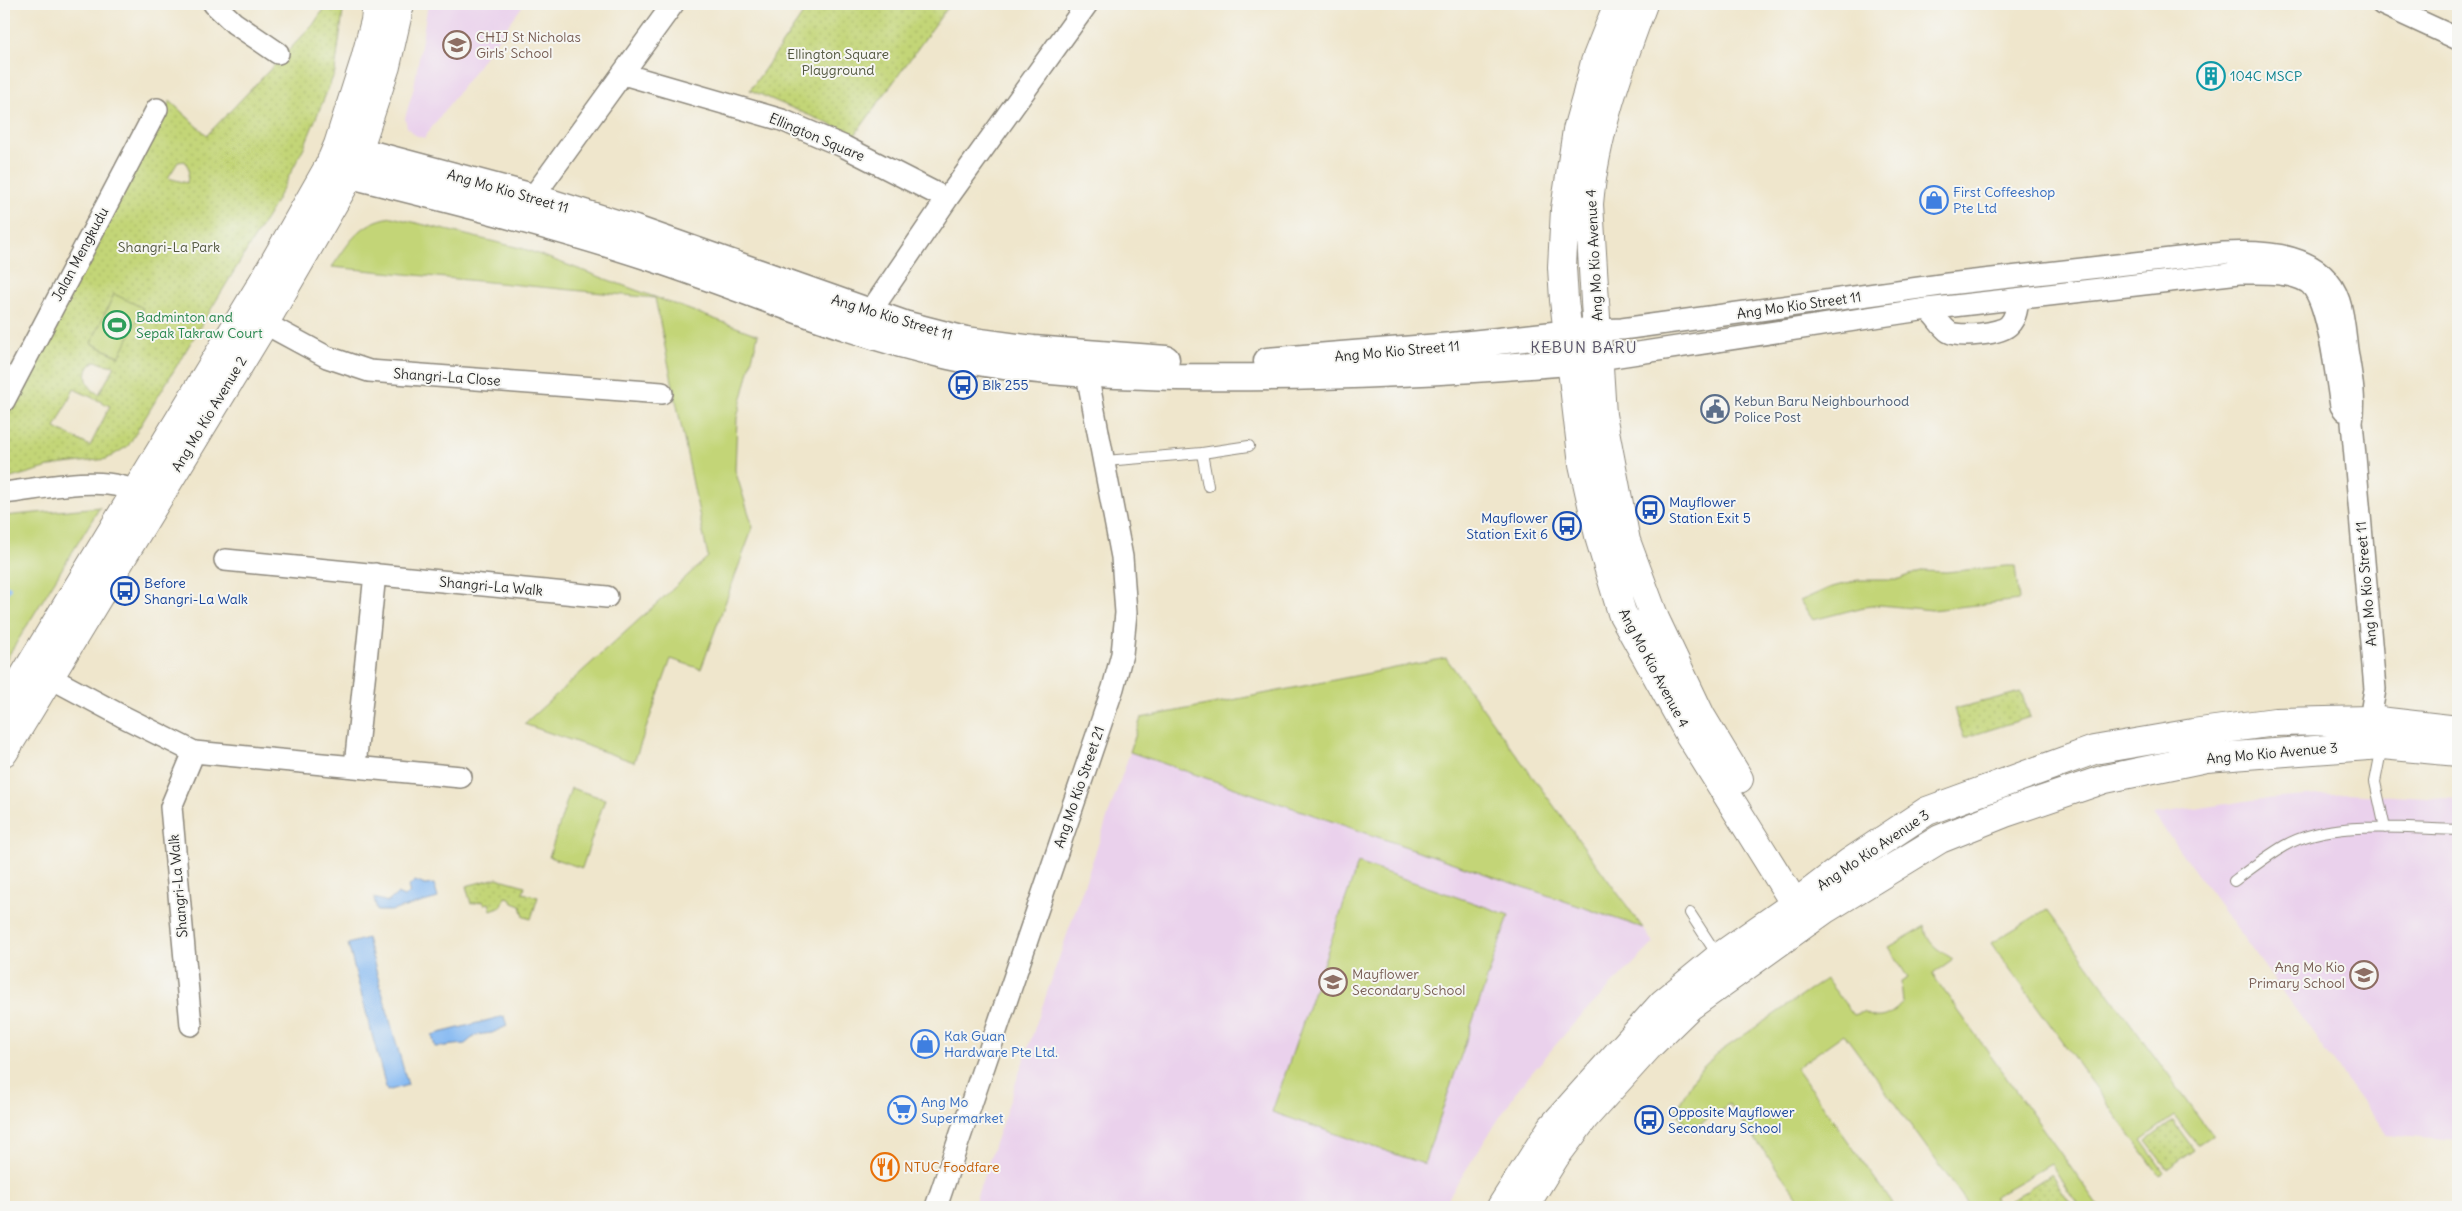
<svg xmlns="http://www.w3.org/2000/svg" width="2462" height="1211" font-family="Delius,sans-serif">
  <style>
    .built { fill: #ead1ec }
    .green { fill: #c3d577; stroke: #778051 }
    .park { fill: url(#park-dots); stroke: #778051; fill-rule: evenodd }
    .water { fill: #83b8f2; stroke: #57728e }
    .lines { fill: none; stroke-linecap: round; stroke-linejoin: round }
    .stream { stroke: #83b8f2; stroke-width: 6 }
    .service-casing { stroke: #8d887c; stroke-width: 12 }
    .minor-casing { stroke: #8d887c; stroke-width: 24 }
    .tertiary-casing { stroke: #8d887c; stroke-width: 29 }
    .secondary-casing { stroke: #8d887c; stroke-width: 30 }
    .primary-casing { stroke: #8d887c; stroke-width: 30 }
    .service { stroke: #fff; stroke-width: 10 }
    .minor { stroke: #fff; stroke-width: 21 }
    .tertiary { stroke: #fff; stroke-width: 26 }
    .secondary { stroke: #fff; stroke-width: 28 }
    .primary { stroke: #fff; stroke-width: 28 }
    .labels { text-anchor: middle; stroke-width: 4; stroke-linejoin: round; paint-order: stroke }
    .education-label { font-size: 14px; fill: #785e54; stroke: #f6f6f2; text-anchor: start }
    .park-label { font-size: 14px; fill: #51563e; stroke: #f6f6f2 }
    .culture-label { font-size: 14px; fill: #0d838f; stroke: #f6f6f2; text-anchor: start }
    .street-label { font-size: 14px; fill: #2b2b2b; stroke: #f6f6f2 }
    .shop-label { font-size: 14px; fill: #366cbe; stroke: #f6f6f2; text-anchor: start }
    .leisure-label { font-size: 14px; fill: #27864d; stroke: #f6f6f2; text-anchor: start }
    .transit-label { font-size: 14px; fill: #164399; stroke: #f6f6f2; text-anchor: start }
    .service-label { font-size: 14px; fill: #4e5e75; stroke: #f6f6f2; text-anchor: start }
    .food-label { font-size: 14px; fill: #c56008; stroke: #f6f6f2; text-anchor: start }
    .quarter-label { font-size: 16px; letter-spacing: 1px; fill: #575266; stroke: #f6f6f2 }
  </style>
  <defs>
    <pattern id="park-dots" width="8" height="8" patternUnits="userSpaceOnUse" patternTransform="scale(1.25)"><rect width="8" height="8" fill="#c3d577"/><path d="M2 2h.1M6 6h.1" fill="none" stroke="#a8b767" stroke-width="1.8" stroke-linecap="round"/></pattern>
  </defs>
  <rect width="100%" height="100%" fill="#f6f6f2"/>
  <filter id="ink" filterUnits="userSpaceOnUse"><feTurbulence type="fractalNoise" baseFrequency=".02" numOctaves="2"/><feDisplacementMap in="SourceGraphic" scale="10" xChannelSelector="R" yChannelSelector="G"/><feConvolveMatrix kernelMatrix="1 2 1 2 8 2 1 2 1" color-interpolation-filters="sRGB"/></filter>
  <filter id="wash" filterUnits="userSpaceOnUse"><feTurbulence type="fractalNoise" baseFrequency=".0096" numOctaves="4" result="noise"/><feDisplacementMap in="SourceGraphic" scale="20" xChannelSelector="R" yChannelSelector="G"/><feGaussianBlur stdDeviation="1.12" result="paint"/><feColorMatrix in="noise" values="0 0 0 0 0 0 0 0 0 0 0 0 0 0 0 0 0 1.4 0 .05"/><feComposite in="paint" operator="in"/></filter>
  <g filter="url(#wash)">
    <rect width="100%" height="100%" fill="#efe6cc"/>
    <!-- built -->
    <path class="built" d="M428 4H524L424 138 415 135 407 127 405 118 414 87Z
      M1130 752 1643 928 1654 943 1576 1021 1518 1089 1442 1207H973Z
      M2347 793 2458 800V1140L2386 1134 2154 815 2252 800Z"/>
    <!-- green -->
    <path class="green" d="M392 217 524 249 758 335 737 418 735 470 753 527 701 669 671 659 634 762 524 724 708 557 655 298 332 267C350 242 359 222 392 217Z
      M114 294 144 307 120 357 91 343Z
      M100 507 4 663V516Z
      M2006 566H2015L2019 600 1932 610 1880 605 1864 607 1813 620 1800 601 1829 588 1858 580H1896L1921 571 1946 572Z
      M1446 658 1643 928 1130 752 1141 718Z
      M571 788 605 799 582 868 549 857Z
      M1358 863 1509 915 1424 1164 1272 1112Z
      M2047 909 2212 1135 2197 1145 2174 1116 2141 1140 2164 1172 2160 1176 1991 943Z
      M1925 926C1926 944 1939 950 1953 959L1932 974 2099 1207H2079L2051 1164 1993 1197 2000 1207H1970L1844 1034 1796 1068 1895 1207H1805L1729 1104 1690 1131 1676 1110 1697 1073 1718 1053 1826 979 1854 1015 1863 1012C1878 1023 1892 1015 1903 1002L1901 982 1908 978 1889 947Z"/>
    <!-- park -->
    <path class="park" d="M327 4H344L335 72 304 147 273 207 128 446 107 459 56 465 4 480V420L170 101 207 135 313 25ZM185 161 189 169 187 183 168 178 178 162ZM114 294 143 308 119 357 91 343ZM96 361 103 364 115 366 99 394C85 388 81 368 96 361ZM74 389 110 406 90 446 55 428Z
      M810 4H950L855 135 750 90Z
      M2021 692 2030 717 1964 738 1954 709Z
      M497 878 525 886 523 893 538 897 531 919 524 917 521 906 513 903 510 898 505 897 502 906 491 910 489 903 484 904 483 901 471 904 466 886Z
      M2173 1121 2194 1150 2167 1169 2146 1141Z
      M2051 1174 2073 1207H2010L2007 1203Z"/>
    <!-- water -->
    <path class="water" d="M415 881 425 885 434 884 438 898 391 911H377L374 898 388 902 397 894 404 897 410 893 408 887Z
      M367 938 408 1085 387 1091 348 944Z
      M504 1016 507 1026 492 1033 476 1035 465 1044 435 1047 432 1035Z"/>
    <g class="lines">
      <!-- stream -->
      <path class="stream" d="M4 594 8 588"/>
    </g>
  </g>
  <g filter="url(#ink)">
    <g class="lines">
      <defs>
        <path id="service" d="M1202 453 1208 486
          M1105 461 1202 453 1249 446
          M2382 746 2375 782 2385 828
          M2234 881C2250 869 2267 856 2284 846 2331 819 2406 829 2458 830
          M1690 913 1718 956"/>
        <path id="minor" d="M214 4 234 23 278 53
          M2382 4 2458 39
          M623 74 782 120 845 147 947 199
          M527 209 533 197 673 4
          M1927 309C1936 315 1940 326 1949 332 1959 338 2001 334 2009 325 2016 318 2017 308 2018 299
          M251 316 327 357 369 371 662 393
          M862 324 947 199 1087 4
          M1598 330 1622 329 1948 284 2224 253C2267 251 2323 253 2339 301 2344 316 2345 334 2347 350 2351 375 2356 398 2352 422L2375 689 2370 720 2372 735
          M1599 359 1927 309 2239 273C2260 273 2288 271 2307 282 2329 296 2336 379 2341 406L2345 411
          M4 401 157 109
          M4 493C50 488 106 472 148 497
          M225 560 607 597
          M38 671 122 716 194 752 461 777
          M355 766 375 574
          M191 1025 171 807 194 752
          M936 1207 1113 688 1122 654 1126 613 1122 557 1087 374 1086 360"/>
        <path id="tertiary" d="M338 145 533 197 635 229 904 324 966 340 1033 349 1166 359
          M330 167 350 175C451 200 552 225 652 258 750 290 847 334 949 356 1024 373 1100 375 1177 377 1316 379 1454 372 1592 360
          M1267 361 1452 346 1598 330"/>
        <path id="secondary" d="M1618 4 1595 62 1586 98 1577 130 1565 209 1562 267 1564 300 1583 464 1600 540 1622 613 1689 734 1795 904 1809 921
          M1643 4C1619 68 1595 135 1589 204L1602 415 1626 541 1655 619 1701 716 1739 779
          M4 709 267 275 329 166 338 145 364 63 375 21 377 4
          M4 752 264 324 350 175 386 66 400 4"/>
        <path id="primary" d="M1501 1207 1552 1127 1663 1003 1719 957 1795 904 1850 862 1927 811 2094 750 2193 733 2275 722 2370 720 2458 730
          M1524 1207 1555 1157 1585 1117 1650 1045 1690 1006 1824 910 1940 839 2005 813 2105 779 2206 758 2382 745 2458 752"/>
      </defs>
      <!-- service casing -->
      <use href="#service" class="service-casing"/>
      <!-- minor casing -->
      <use href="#minor" class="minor-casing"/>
      <!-- tertiary casing -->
      <use href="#tertiary" class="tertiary-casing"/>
      <!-- secondary casing -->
      <use href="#secondary" class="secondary-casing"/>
      <!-- primary casing -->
      <use href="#primary" class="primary-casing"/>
      <!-- service -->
      <use href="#service" class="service"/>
      <!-- minor -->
      <use href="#minor" class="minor"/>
      <!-- tertiary -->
      <use href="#tertiary" class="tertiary"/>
      <!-- secondary -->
      <use href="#secondary" class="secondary"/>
      <!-- primary -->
      <use href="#primary" class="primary"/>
    </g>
  </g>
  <!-- icons -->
  <defs>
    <symbol id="school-ring" viewBox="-11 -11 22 22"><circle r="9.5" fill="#f6f6f2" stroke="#8d6e63" stroke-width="1.5"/><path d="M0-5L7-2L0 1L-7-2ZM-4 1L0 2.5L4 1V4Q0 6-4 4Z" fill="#8d6e63"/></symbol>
    <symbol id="building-ring" viewBox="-11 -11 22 22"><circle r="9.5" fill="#f6f6f2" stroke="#0f9aa8" stroke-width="1.5"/><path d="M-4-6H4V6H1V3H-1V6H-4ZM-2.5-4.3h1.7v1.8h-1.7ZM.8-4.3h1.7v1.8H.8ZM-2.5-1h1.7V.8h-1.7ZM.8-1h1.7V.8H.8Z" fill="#0f9aa8"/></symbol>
    <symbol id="shop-ring" viewBox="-11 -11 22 22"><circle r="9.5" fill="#f6f6f2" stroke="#3f7fe0" stroke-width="1.5"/><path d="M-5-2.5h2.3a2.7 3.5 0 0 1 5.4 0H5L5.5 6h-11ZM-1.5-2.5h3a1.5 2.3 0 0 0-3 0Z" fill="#3f7fe0"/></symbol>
    <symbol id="stadium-ring" viewBox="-11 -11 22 22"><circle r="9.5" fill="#f6f6f2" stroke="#2e9e5b" stroke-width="1.5"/><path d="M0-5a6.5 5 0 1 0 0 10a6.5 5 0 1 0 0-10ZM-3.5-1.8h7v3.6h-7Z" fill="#2e9e5b"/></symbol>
    <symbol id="bus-ring" viewBox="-11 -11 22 22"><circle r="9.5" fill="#f6f6f2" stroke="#1a4fb4" stroke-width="1.5"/><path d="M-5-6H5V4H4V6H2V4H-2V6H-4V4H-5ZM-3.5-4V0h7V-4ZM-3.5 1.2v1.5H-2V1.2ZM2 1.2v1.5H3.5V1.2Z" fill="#1a4fb4"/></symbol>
    <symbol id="civic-ring" viewBox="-11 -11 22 22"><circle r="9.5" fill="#f6f6f2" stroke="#5c6f8a" stroke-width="1.5"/><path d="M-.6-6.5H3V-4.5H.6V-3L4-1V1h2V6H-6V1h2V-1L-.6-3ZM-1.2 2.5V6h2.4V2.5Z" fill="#5c6f8a"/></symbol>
    <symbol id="supermarket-ring" viewBox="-11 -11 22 22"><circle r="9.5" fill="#f6f6f2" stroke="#3f7fe0" stroke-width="1.5"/><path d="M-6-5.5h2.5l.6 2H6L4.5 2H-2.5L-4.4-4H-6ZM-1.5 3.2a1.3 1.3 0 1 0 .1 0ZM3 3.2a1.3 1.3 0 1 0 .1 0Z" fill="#3f7fe0"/></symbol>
    <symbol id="restaurant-ring" viewBox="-11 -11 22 22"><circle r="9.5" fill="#f6f6f2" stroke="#e8710a" stroke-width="1.5"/><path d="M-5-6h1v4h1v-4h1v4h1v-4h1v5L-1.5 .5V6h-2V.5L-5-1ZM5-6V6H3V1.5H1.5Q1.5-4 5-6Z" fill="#e8710a"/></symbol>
  </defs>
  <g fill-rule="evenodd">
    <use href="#school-ring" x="441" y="29" width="32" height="32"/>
    <use href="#building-ring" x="2195" y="60" width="32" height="32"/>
    <use href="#shop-ring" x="1918" y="184" width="32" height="32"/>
    <use href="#stadium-ring" x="101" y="309" width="32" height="32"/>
    <use href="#bus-ring" x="947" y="369" width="32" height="32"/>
    <use href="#civic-ring" x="1699" y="393" width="32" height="32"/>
    <use href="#bus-ring" x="1634" y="494" width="32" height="32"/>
    <use href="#bus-ring" x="1551" y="510" width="32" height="32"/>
    <use href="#bus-ring" x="109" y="575" width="32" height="32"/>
    <use href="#school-ring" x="2348" y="959" width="32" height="32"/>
    <use href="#school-ring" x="1317" y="966" width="32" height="32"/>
    <use href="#shop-ring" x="909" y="1028" width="32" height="32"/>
    <use href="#supermarket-ring" x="886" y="1094" width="32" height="32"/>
    <use href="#bus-ring" x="1633" y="1104" width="32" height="32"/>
    <use href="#restaurant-ring" x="869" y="1151" width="32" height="32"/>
  </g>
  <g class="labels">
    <!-- education labels -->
    <g class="education-label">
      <text x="476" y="42">CHIJ St Nicholas<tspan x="476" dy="16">Girls' School</tspan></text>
      <text x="2345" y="972" text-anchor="end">Ang Mo Kio<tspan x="2345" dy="16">Primary School</tspan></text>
      <text x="1352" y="979">Mayflower<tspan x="1352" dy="16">Secondary School</tspan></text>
    </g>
    <!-- park labels -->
    <g class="park-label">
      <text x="838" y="59">Ellington Square<tspan x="838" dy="16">Playground</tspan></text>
      <text x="169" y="252">Shangri-La Park</text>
    </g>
    <!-- culture labels -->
    <g class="culture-label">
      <text x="2230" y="81">104C MSCP</text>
    </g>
    <!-- street labels -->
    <g class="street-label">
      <text transform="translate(817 137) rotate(23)" y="5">Ellington Square</text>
      <text transform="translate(508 191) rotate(16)" y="5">Ang Mo Kio Street 11</text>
      <text transform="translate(80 254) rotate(-62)" y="5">Jalan Mengkudu</text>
      <text transform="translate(1594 255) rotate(-93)" y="5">Ang Mo Kio Avenue 4</text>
      <text transform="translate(1799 305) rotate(-8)" y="5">Ang Mo Kio Street 11</text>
      <text transform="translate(892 317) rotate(17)" y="5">Ang Mo Kio Street 11</text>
      <text transform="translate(1397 351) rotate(-5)" y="5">Ang Mo Kio Street 11</text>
      <text transform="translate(447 377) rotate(4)" y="5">Shangri-La Close</text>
      <text transform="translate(209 414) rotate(-59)" y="5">Ang Mo Kio Avenue 2</text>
      <text transform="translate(2366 584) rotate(-95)" y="5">Ang Mo Kio Street 11</text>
      <text transform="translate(491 586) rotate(5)" y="5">Shangri-La Walk</text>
      <text transform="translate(1654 668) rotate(62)" y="5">Ang Mo Kio Avenue 4</text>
      <text transform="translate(2272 753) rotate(-5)" y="5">Ang Mo Kio Avenue 3</text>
      <text transform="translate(1079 787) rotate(-71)" y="5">Ang Mo Kio Street 21</text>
      <text transform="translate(1873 850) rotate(-34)" y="5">Ang Mo Kio Avenue 3</text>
      <text transform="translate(178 886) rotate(-95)" y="5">Shangri-La Walk</text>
    </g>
    <!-- shop labels -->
    <g class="shop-label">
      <text x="1953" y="197">First Coffeeshop<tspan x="1953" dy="16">Pte Ltd</tspan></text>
      <text x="944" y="1041">Kak Guan<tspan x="944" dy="16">Hardware Pte Ltd.</tspan></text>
      <text x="921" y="1107">Ang Mo<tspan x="921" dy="16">Supermarket</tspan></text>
    </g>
    <!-- leisure labels -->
    <g class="leisure-label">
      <text x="136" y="322">Badminton and<tspan x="136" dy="16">Sepak Takraw Court</tspan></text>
    </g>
    <!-- transit labels -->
    <g class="transit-label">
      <text x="982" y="390">Blk 255</text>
      <text x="1669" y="507">Mayflower<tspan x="1669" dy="16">Station Exit 5</tspan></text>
      <text x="1548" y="523" text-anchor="end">Mayflower<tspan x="1548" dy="16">Station Exit 6</tspan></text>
      <text x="144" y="588">Before<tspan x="144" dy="16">Shangri-La Walk</tspan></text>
      <text x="1668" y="1117">Opposite Mayflower<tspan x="1668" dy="16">Secondary School</tspan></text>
    </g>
    <!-- service labels -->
    <g class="service-label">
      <text x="1734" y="406">Kebun Baru Neighbourhood<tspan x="1734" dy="16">Police Post</tspan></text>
    </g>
    <!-- food labels -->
    <g class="food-label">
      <text x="904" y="1172">NTUC Foodfare</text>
    </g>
    <!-- quarter labels -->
    <g class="quarter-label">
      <text x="1584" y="353">KEBUN BARU</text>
    </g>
  </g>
  <!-- margin -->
  <rect width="2462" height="1211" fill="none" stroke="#f6f6f2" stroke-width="20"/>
</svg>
